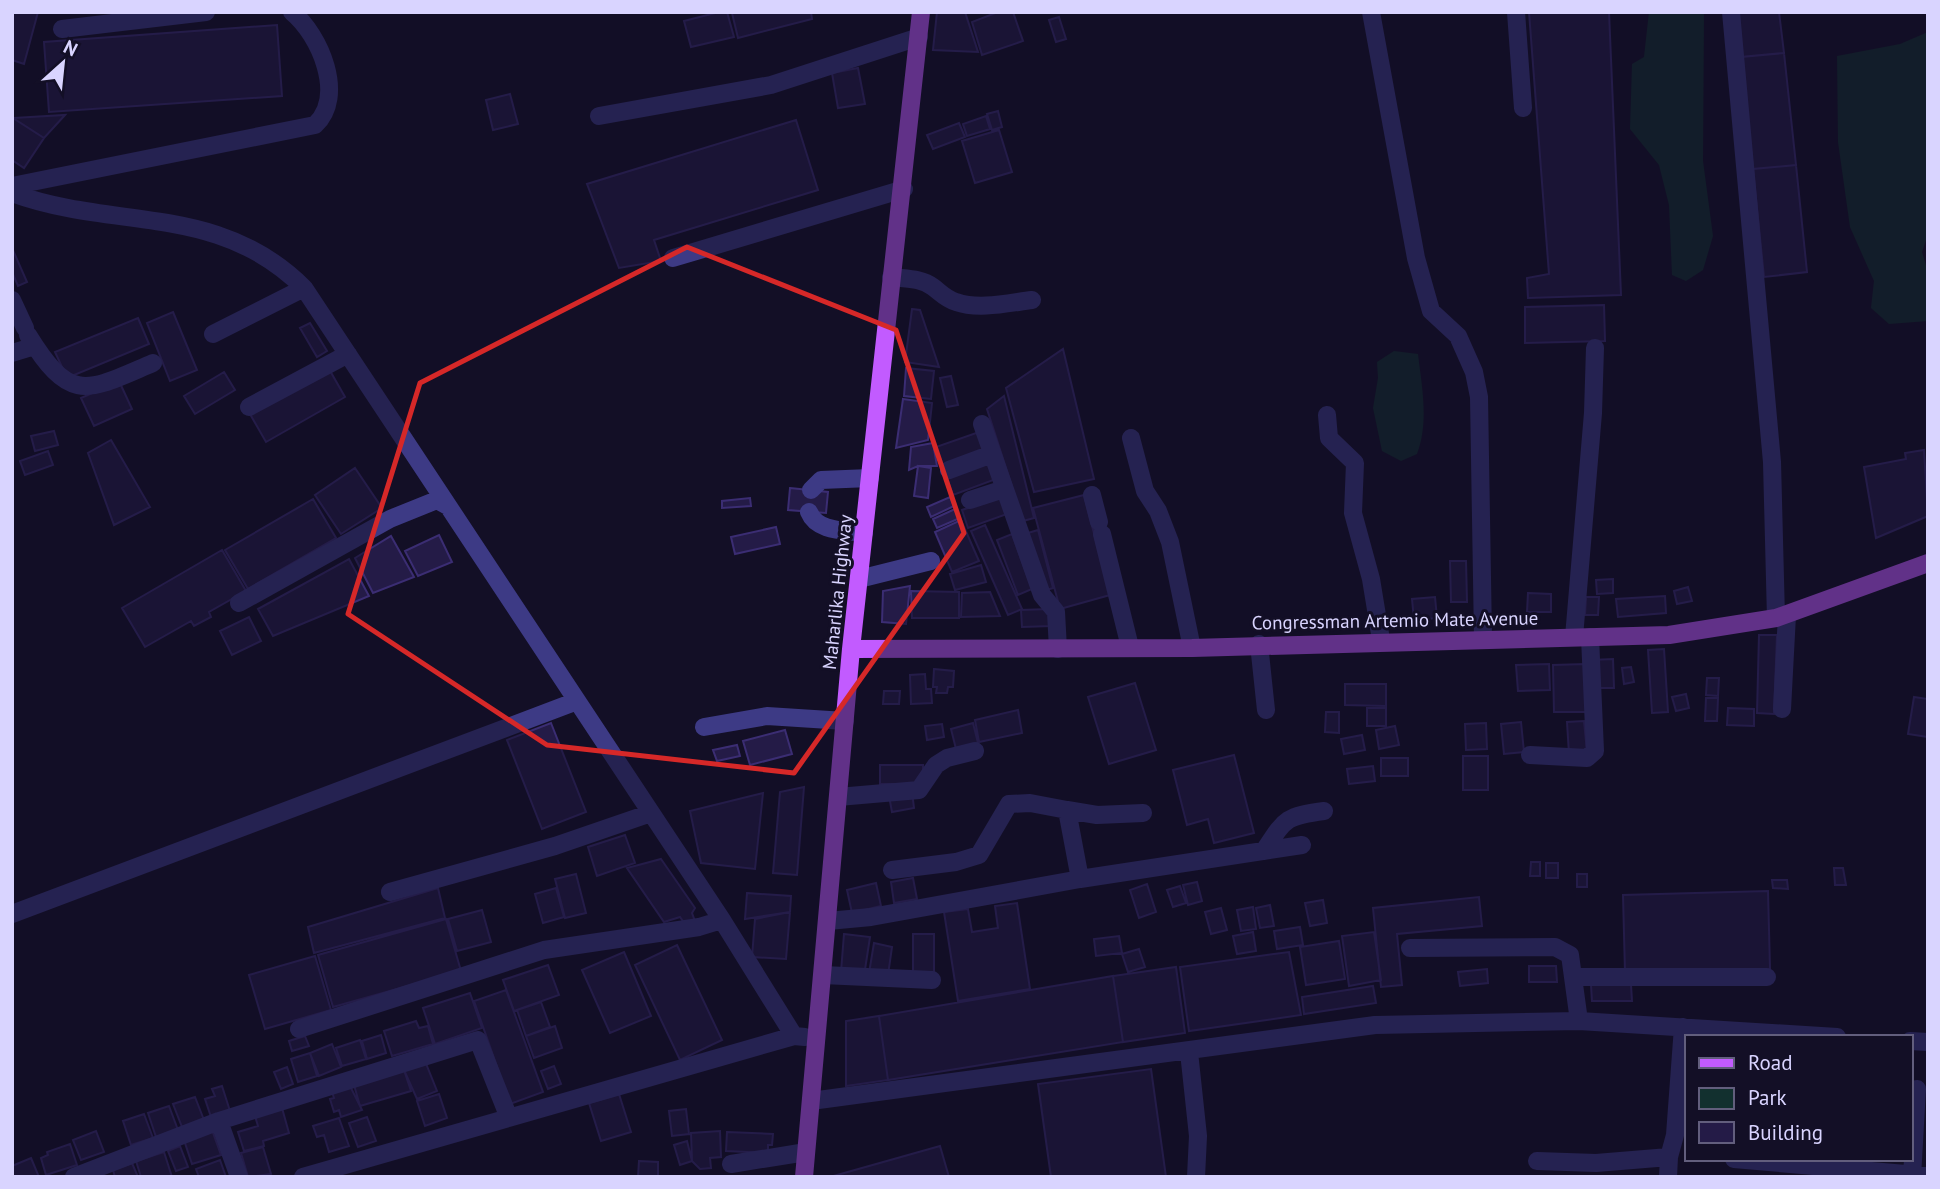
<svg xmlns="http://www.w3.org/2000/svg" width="1940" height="1189" font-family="'PT Sans',sans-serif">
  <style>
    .green { fill: #12302f }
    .building { fill: #241b47; stroke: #3b2d73; stroke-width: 2 }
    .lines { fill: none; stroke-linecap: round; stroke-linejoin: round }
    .minor { stroke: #3d3a85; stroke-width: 18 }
    .major { stroke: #c25bff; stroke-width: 18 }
    .marked { fill: none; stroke: #d62828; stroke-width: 5; stroke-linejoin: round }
    .labels { text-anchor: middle; stroke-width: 6; stroke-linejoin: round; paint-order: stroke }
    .street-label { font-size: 19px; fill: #d9d4ff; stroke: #130f26 }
  </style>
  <rect width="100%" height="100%" fill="#130f26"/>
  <!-- green -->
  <path class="green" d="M1649 12H1704L1703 161 1713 236 1703 270 1686 281 1672 275 1669 205 1659 165 1630 129 1632 64 1644 57Z
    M1928 32V234L1922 252 1928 272V321L1889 324 1871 308 1874 281 1850 227 1838 142 1837 56 1900 44Z
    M1394 351 1418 354C1422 388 1429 422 1417 454L1401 461 1382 451 1373 408 1378 378 1377 362Z"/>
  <!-- building -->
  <path class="building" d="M12 12H38L24 64 12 60Z
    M719 12H727L734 37 691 47 684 21Z
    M811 12 812 19 738 38 732 13Z
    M937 12H965L978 52 933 50Z
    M998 12H1013L1023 41 982 55 972 22Z
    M1529 12H1609L1621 295 1528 298 1527 278 1549 274Z
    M1737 12H1779L1784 53 1741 57Z
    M1059 17 1066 39 1056 42 1049 20Z
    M277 25 282 96 49 112 44 42Z
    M1784 53 1796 165 1753 169 1741 57Z
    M858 68 865 104 838 108 832 73Z
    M510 94 518 124 493 130 486 100Z
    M998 111 1002 127 992 130 987 114Z
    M65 115 44 138 13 118Z
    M986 116 990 129 967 136 963 124Z
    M13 118 44 138 24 168 12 160Z
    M796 120 818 190 654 240 661 261 619 268 587 184Z
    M959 123 965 137 933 149 927 135Z
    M999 130 1012 172 975 183 962 141Z
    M1796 165 1807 272 1764 277 1753 169Z
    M12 248 27 282 18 286 12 272Z
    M1604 305 1605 341 1525 343V307Z
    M912 309 920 310 939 367 905 362Z
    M173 312 197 370 170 381 147 323Z
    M138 318 149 344 67 378 55 352Z
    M310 323 327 351 317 357 300 328Z
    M1063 349 1094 479 1034 492 1006 388Z
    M906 368 934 371 931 399 904 396Z
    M329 369 345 397 266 442 250 414Z
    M224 372 235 390 195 414 184 396Z
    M951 376 958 405 947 407 940 378Z
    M119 381 132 409 94 426 81 398Z
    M1004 396 1034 518 1023 521 987 409Z
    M903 399 932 403 928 440 896 448Z
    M54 431 58 445 35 451 31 436Z
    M979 432 985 450 943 465 936 447Z
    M111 440 150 507 114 525 88 453Z
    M933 443 937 466H918L909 470 911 447Z
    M1924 450 1928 516 1876 538 1864 467 1906 459 1905 453Z
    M48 451 53 465 25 475 20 461Z
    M989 462 996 479 953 495 947 478Z
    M918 466 931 468 928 498 914 496Z
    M355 468 382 508 341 534 315 495Z
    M790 488 828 492 826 513 788 510Z
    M1084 495 1110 595 1060 609 1033 508Z
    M950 497 954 506 931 517 927 507Z
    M1001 497 1007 514 968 528 962 510Z
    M750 498 751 506 722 508V501Z
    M313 499 336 538 248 589 225 550Z
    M955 509 960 518 937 528 933 519Z
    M961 520 979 561 952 572 935 532Z
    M985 525 1022 609 1008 615 971 531Z
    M776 527 780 544 735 554 731 537Z
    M1038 530 1053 588 1043 591 1028 533Z
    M1012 534 1032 589 1018 595 997 540Z
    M439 535 452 562 418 576 405 551Z
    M391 536 414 577 373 593 355 558Z
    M222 550 246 591 209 612 211 617 194 626 191 621 145 647 122 608Z
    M349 559 369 596 273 636 258 609Z
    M1450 561H1466L1467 602H1451Z
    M981 565 986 582 955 590 950 574Z
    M1613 579V593L1597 594 1596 580Z
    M910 586 906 624 882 622 883 591Z
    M1688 587 1692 601 1677 604 1674 591Z
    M911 591 959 592V618H912Z
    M990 592 1000 616 961 617 962 593Z
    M1528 593 1551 594V612H1527Z
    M1665 596 1666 613 1618 617 1616 599Z
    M1435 597 1437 618 1414 620 1412 599Z
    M1586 597H1599L1598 615H1585Z
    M1050 609 1051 626 1022 627 1021 610Z
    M249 617 261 641 232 655 220 631Z
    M1759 635H1777L1774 714 1757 713Z
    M1664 649 1668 712 1652 713 1648 650Z
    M1613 659 1614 688H1593L1592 660Z
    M1549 664 1550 690 1518 691 1516 665Z
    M1586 664V712H1554L1553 665Z
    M1631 667 1634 682 1624 684 1622 668Z
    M934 669 954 671 953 687H948L947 693H936L937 687H933Z
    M925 674 926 689H931L932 703 911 704 910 675Z
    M1707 678H1719L1718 696 1706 695Z
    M1135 683 1156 750 1109 764 1088 697Z
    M1345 684H1386V706L1345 705Z
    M884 691H900L899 704H883Z
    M1686 694 1689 708 1676 711 1672 697Z
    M1914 697 1928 699V737L1908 734Z
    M1706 698H1718L1717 721H1705Z
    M1367 708H1386V726H1367Z
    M1728 708 1754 709V726L1727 725Z
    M1018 710 1022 733 979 742 975 720Z
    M1326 712H1339V733L1325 732Z
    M1584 721 1587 752 1569 754 1567 722Z
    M1521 722 1524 752 1504 754 1501 724Z
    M551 723 586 812 542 829 507 740Z
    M973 723 978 743 956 749 951 729Z
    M1486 723 1487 749 1466 750 1465 724Z
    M942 724 944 737 927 740 925 726Z
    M1395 726 1399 745 1379 749 1376 730Z
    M785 730 792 754 750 765 743 741Z
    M1362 735 1365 750 1344 754 1341 739Z
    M737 745 740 756 717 761 713 750Z
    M1234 755 1254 833 1214 843 1208 819 1187 825 1173 770Z
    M1463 756H1488V790H1463Z
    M1381 758H1408V776H1381Z
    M880 765H923V784H880Z
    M1373 766 1375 781 1349 784 1347 769Z
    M804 787 797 875 773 873 780 792Z
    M912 792 914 808 892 812 889 796Z
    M763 793 755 869 701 863 690 811Z
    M625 835 635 863 597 876 588 847Z
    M661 859 695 908 692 913 696 924 687 927 680 917 664 922 627 868Z
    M1531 862H1540V876H1530Z
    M1546 863H1558V878H1546Z
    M1834 868H1843L1846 885H1835Z
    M576 874 586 913 565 918 555 879Z
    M1577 874H1587V887H1577Z
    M913 878 917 899 894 903 891 882Z
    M1772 880H1787L1788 889 1773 888Z
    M1197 882 1202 901 1188 905 1183 885Z
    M876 883 881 906 852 913 847 890Z
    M1147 884 1156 912 1139 918 1130 890Z
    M1180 886 1186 903 1173 907 1167 890Z
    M438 888 445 918 314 953 308 927Z
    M556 888 564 917 543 923 535 894Z
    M1768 891 1770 969 1625 972 1623 895Z
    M747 893 791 896 790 912 745 919Z
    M1479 897 1482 926 1397 934 1402 985 1381 987 1373 908Z
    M1323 900 1327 923 1310 926 1305 903Z
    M1017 903 1030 989 958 1001 944 912 968 909 972 932 998 928 995 906Z
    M1270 905 1274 926 1260 928 1256 908Z
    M1253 907 1256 929 1241 931 1237 910Z
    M1221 908 1227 930 1211 934 1205 912Z
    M482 910 491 942 457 951 448 919Z
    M790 912 786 959 752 957 755 919Z
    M446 919 461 971 333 1007 318 955Z
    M1300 927 1303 945 1277 949 1274 931Z
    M1253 932 1256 951 1237 954 1233 936Z
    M1374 932 1381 980 1349 986 1342 936Z
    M844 934 870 937 864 976 841 972Z
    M913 934H934V972H913Z
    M1119 936 1122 953 1096 956 1094 939Z
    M1339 941 1345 979 1306 985 1300 947Z
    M874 943 892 947 888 975 869 973Z
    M677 945 722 1040 680 1060 635 965Z
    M1139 949 1145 967 1128 972 1122 954Z
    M624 952 651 1016 610 1033 582 970Z
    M1289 952 1301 1015 1189 1031 1180 967Z
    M315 956 331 1010 265 1029 249 975Z
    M548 965 559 995 514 1011 503 980Z
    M1529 966H1556L1557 982H1529Z
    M1176 967 1185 1033 1123 1042 1113 976Z
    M1487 969 1488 983 1460 986 1458 972Z
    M1113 976 1123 1042 888 1080 879 1016Z
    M1591 985H1631L1632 1001H1592Z
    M1373 986 1376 1003 1304 1014 1302 997Z
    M506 990 543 1092 510 1104 474 1001Z
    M470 993 482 1028 435 1044 423 1008Z
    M541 1002 550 1027 526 1036 517 1010Z
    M879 1016 888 1080 846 1086V1021Z
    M416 1021 419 1028 428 1026 433 1044 392 1056 384 1031Z
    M555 1026 562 1048 534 1058 526 1036Z
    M381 1035 386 1053 367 1059 362 1041Z
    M305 1036 309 1046 292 1051 289 1041Z
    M360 1040 366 1059 342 1066 336 1048Z
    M332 1044 341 1067 319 1076 310 1053Z
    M310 1053 317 1076 298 1082 291 1059Z
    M425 1061 437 1091 417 1099 404 1070Z
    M554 1066 561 1084 548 1089 541 1071Z
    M287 1067 293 1084 281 1089 274 1072Z
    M1151 1069 1166 1177H1051L1038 1084Z
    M404 1070 411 1091 360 1106 354 1085Z
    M222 1086 230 1111 211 1117 205 1099 215 1096 212 1089Z
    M350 1086 362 1110 341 1117 339 1110 334 1112 330 1099 334 1098 332 1092Z
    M439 1094 447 1118 425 1126 417 1101Z
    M619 1094 631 1132 601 1141 589 1103Z
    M195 1097 204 1120 182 1127 173 1104Z
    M169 1106 178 1130 156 1137 148 1113Z
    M282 1108 289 1133 263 1141 264 1146 244 1151 238 1132 258 1126 255 1116Z
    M686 1109 689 1134 672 1136 669 1111Z
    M144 1114 153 1138 131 1145 123 1121Z
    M367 1117 376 1141 358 1147 349 1123Z
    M339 1118 349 1146 329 1152 324 1135 317 1137 313 1126Z
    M212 1130 221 1155 192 1164 184 1140Z
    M96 1131 104 1152 81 1160 73 1140Z
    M720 1131 721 1157 710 1158 711 1168 700 1169 692 1161 691 1133Z
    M727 1132 773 1134 772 1145H768V1153L726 1151Z
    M687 1141 692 1161 680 1165 674 1145Z
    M70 1144 77 1165 46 1175 41 1158 48 1155 47 1152Z
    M180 1146 188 1167 176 1171 168 1151Z
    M940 1146 949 1177H830Z
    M263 1147 271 1174 248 1177 241 1153Z
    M164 1152 172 1177H141L136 1161Z
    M31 1158 39 1177H12V1166Z
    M220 1160 226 1177H199L196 1169Z
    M639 1161 658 1162V1177H638Z
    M132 1163 138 1177H115L113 1170Z"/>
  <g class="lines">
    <!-- minor -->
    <path class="minor" d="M1371 12 1416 258 1431 311 1458 336 1474 372 1479 397 1483 638
      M1516 12 1523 108
      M1731 12 1772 462 1776 618
      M62 29 206 12
      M599 116 771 85 919 37
      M12 186 315 125C346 96 320 35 292 12
      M12 193C116 231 218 202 304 288L722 920 794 1036
      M673 258 904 189
      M891 277C906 279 921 278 933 287 941 293 946 299 956 302 979 310 1008 303 1032 300
      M12 300 25 328
      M213 334 304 288
      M28 335C71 405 87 391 153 363
      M12 353 35 346
      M249 407 348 354
      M1327 415 1329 438 1355 463 1353 513 1371 579 1381 640
      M982 424 1042 595 1056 612 1058 649
      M1131 438 1145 491 1158 511 1170 542 1192 648
      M949 470 992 454
      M811 490 821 480 870 478
      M1092 495 1099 522
      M970 500 1004 489
      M809 512C817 532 845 530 864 533
      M1102 534 1130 647
      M859 579 931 561
      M239 603 390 519 437 500 448 506
      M1574 637 1593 413 1595 348
      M1259 644 1266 710
      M1782 709 1787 615
      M704 727 767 716 845 721
      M1530 755 1587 758 1595 751 1590 637
      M838 797 919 790 936 765 947 758 975 751
      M1067 810 1097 815 1143 813
      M1264 851C1285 819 1285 816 1324 811
      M892 870 956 862 979 855 1009 804 1030 803 1067 810 1080 879
      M390 892 555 846 651 813
      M12 914 577 701
      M828 921 871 917 1080 879 1302 845
      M1410 948 1555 947 1570 955 1579 1021
      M823 975 932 980
      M1573 977H1767
      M299 1029 544 950 699 927 722 920
      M1910 1041 1928 1042
      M1189 1052 1198 1136 1196 1177
      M811 1101 1375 1025 1579 1021 1837 1037
      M219 1121 239 1177
      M1734 1159 1928 1176
      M1537 1161 1596 1163 1669 1157 1675 1135 1683 1027
      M731 1164 806 1152
      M74 1177 219 1121 478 1040 509 1118
      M303 1177 794 1036 805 1037
      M1668 1177 1669 1157
      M1912 1177 1917 1089"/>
    <!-- major -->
    <path class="major" d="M851 649 1192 648 1669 635 1776 618 1928 563
      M804 1177 851 649 921 12"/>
  </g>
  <!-- marked area -->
  <path d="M0 0H1940V1189H0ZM687 247 896 330 964 533 794 773 547 745 348 614 420 383Z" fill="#130f26" fill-opacity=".55" fill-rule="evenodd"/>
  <path class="marked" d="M687 247 896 330 964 533 794 773 547 745 348 614 420 383Z"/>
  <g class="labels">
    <!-- street labels -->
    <g class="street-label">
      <text transform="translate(837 592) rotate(-84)" y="7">Maharlika Highway</text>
      <text transform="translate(1395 620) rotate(-1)" y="7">Congressman Artemio Mate Avenue</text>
    </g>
  </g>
  <!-- border -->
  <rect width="1940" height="1189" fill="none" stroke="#d9d4ff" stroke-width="28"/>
  <!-- legend -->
  <rect x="1685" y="1035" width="228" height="126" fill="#130f26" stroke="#625e7d" stroke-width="2"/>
  <rect x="1699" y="1058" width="35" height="10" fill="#c25bff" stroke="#625e7d" stroke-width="2"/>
  <text x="1748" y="1070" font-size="21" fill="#d9d4ff">Road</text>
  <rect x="1699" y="1088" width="35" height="21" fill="#12302f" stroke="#625e7d" stroke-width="2"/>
  <text x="1748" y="1105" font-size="21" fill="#d9d4ff">Park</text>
  <rect x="1699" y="1122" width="35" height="21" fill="#241b47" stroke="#625e7d" stroke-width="2"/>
  <text x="1748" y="1140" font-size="21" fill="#d9d4ff">Building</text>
  <!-- north arrow -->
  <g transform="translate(63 63) rotate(27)" stroke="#130f26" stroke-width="5" paint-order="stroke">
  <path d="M0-5L12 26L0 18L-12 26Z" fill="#d9d4ff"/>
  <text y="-10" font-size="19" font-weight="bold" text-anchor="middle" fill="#d9d4ff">N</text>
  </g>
</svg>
